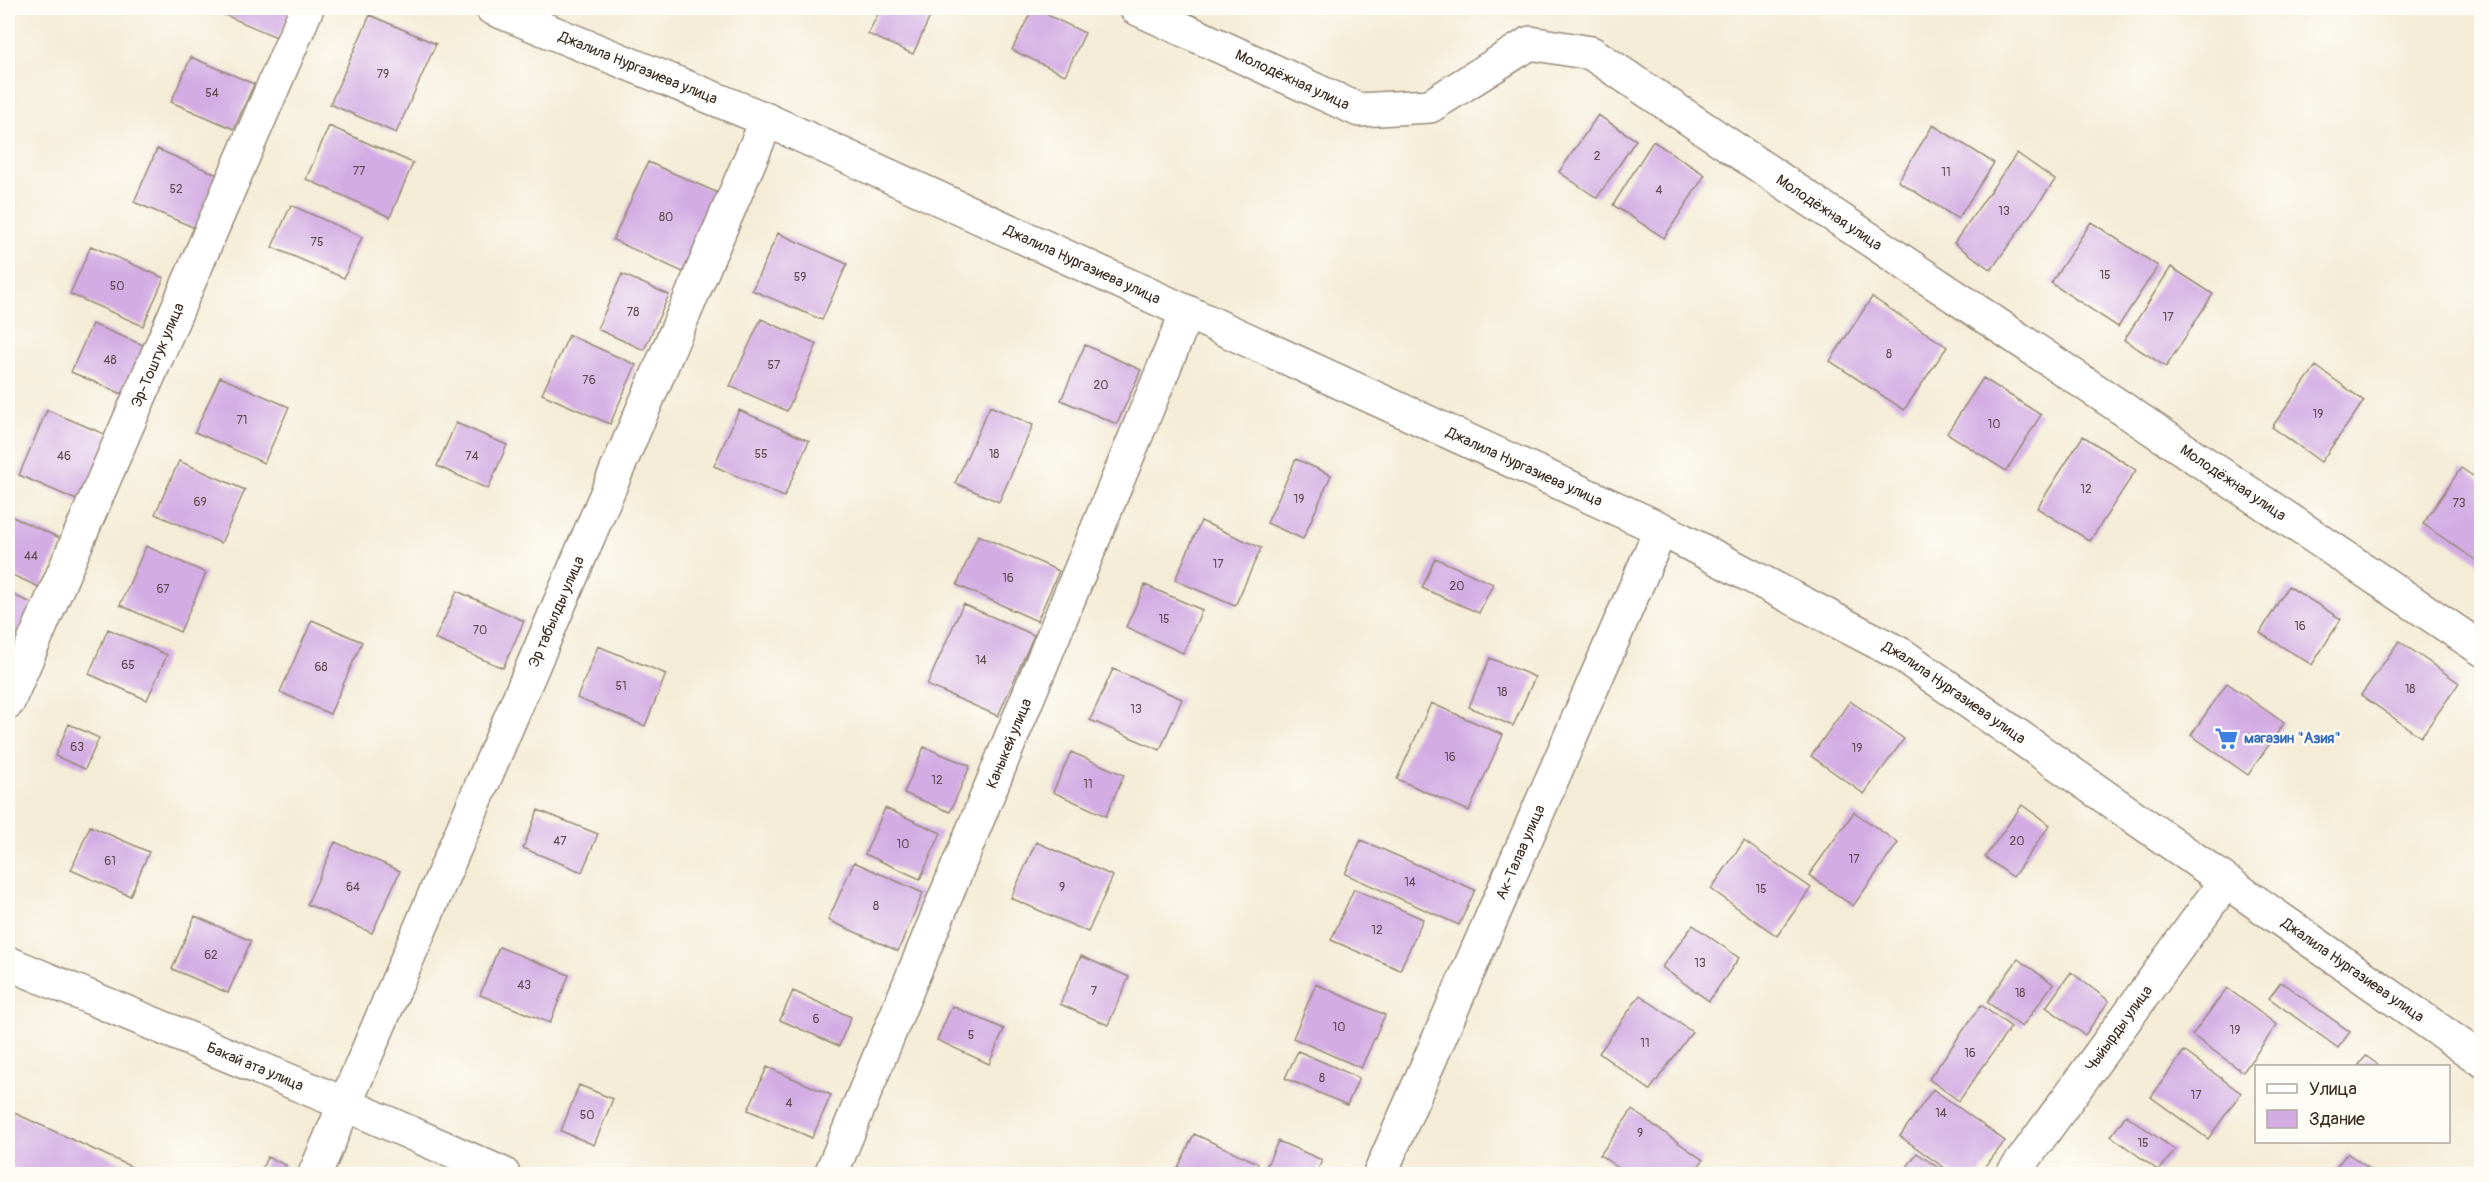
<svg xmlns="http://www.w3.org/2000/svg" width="2489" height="1182" font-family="Pangolin,sans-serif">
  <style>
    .building { fill: #d3ace3 }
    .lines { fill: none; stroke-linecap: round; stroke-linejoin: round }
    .minor-casing { stroke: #988b7a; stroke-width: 36 }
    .minor { stroke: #fff; stroke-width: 33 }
    .labels { text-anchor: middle; stroke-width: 4.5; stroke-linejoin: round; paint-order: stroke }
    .number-label { font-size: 12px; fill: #614a4f }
    .street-label { font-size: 15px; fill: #3b2a1e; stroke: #fdfcf7 }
    .shop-label { font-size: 15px; font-weight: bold; fill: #366cbe; stroke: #fdfcf7; text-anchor: start }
  </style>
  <rect width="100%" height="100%" fill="#fdfcf7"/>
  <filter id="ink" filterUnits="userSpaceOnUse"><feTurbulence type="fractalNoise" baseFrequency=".0167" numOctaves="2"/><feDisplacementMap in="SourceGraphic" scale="12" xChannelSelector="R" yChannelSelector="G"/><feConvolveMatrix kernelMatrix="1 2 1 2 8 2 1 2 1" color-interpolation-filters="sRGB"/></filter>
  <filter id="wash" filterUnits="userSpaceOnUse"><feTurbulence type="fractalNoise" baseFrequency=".008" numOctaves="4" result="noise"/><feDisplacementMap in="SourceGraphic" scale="24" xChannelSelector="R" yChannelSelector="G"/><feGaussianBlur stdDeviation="1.35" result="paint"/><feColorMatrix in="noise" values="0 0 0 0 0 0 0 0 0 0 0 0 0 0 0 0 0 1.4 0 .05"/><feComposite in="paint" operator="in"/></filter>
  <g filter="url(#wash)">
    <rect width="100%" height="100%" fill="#f4ecd6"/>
    <g id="blocks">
      <!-- building -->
      <path class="building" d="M223 8H292L279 38 220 13Z
        M881 8H934L913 54 868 34Z
        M1033 8 1085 33 1065 75 1012 50Z
        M370 15 436 44 396 133 330 104Z
        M191 57 254 84 234 129 171 102Z
        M1598 115 1636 140 1597 198 1559 172Z
        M1933 125 1994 163 1958 219 1898 181Z
        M329 126 413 163 390 217 306 179Z
        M1653 141 1705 175 1664 238 1613 205Z
        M157 149 218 175 195 228 134 202Z
        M2017 153 2055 180 1991 270 1954 243Z
        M648 162 718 193 683 272 613 240Z
        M291 205 362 237 344 278 272 247Z
        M2091 222 2158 266 2118 327 2051 283Z
        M778 233 847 264 822 320 752 290Z
        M91 246 164 278 143 326 70 294Z
        M2171 267 2213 294 2166 367 2124 340Z
        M622 274 669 295 644 350 597 329Z
        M1872 297 1947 347 1904 410 1830 361Z
        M761 319 817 344 787 411 730 386Z
        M92 324 148 347 127 396 71 372Z
        M569 335 636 365 610 424 542 394Z
        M1085 345 1141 370 1117 424 1061 400Z
        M2316 366 2364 401 2321 462 2272 427Z
        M220 377 289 407 264 463 195 432Z
        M1983 378 2041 415 2006 471 1947 433Z
        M990 406 1033 425 999 502 955 483Z
        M47 410 109 436 81 502 19 475Z
        M739 410 809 441 784 497 714 466Z
        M456 423 507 445 488 489 437 466Z
        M2083 436 2136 470 2090 541 2037 508Z
        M1296 459 1331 475 1303 539 1267 523Z
        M179 461 245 490 221 543 155 514Z
        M2461 468 2482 482V555L2477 561 2423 524Z
        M8 515 62 539 41 588 8 573Z
        M1201 521 1261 548 1235 606 1175 580Z
        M978 535 1059 571 1037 621 957 585Z
        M146 546 206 573 180 632 120 605Z
        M1435 558 1493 584 1479 613 1422 588Z
        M1145 585 1202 610 1183 653 1126 627Z
        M2288 586 2341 619 2312 665 2260 633Z
        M457 591 524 621 503 668 435 639Z
        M8 593 32 603 10 656 8 655Z
        M963 604 1034 635 998 716 927 685Z
        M312 620 362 642 330 714 280 692Z
        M108 629 167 655 147 700 89 674Z
        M2399 641 2459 683 2421 737 2361 695Z
        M598 646 666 674 645 726 577 698Z
        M1490 658 1535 677 1513 726 1469 707Z
        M1113 669 1182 699 1160 750 1090 720Z
        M2227 683 2284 723 2248 775 2191 735Z
        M1850 701 1904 739 1864 794 1811 756Z
        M1431 703 1503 735 1469 811 1397 779Z
        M69 724 99 738 85 769 55 756Z
        M924 747 970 766 950 812 904 793Z
        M1071 752 1124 775 1106 816 1053 792Z
        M2022 805 2050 825 2013 877 1985 857Z
        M885 808 941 833 920 879 865 854Z
        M538 810 598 834 582 872 523 848Z
        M1854 812 1898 843 1853 906 1809 875Z
        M90 826 149 852 130 896 71 870Z
        M1361 840 1475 890 1459 925 1345 874Z
        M1744 841 1811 888 1777 936 1711 889Z
        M335 842 400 871 372 933 307 904Z
        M1036 842 1113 876 1088 932 1011 898Z
        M854 862 923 893 898 951 828 920Z
        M1354 889 1423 919 1400 970 1331 940Z
        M195 916 251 941 228 993 172 969Z
        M1693 925 1739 958 1709 1001 1662 967Z
        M499 947 569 975 550 1023 480 995Z
        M1081 956 1129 977 1108 1025 1060 1004Z
        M2018 959 2053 984 2022 1027 1987 1002Z
        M2071 972 2109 1001 2085 1035 2046 1007Z
        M2281 982 2350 1032 2338 1048 2269 998Z
        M1316 984 1385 1015 1361 1068 1293 1038Z
        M2227 988 2277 1025 2243 1072 2192 1035Z
        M793 991 851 1017 839 1046 780 1020Z
        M1640 995 1692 1032 1650 1090 1599 1053Z
        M1981 1005 2011 1027 1959 1101 1929 1079Z
        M952 1006 1004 1029 989 1064 937 1040Z
        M1298 1051 1359 1078 1347 1105 1285 1078Z
        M2184 1051 2241 1093 2208 1139 2151 1097Z
        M2366 1056 2380 1066H2358Z
        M767 1067 831 1095 812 1138 748 1110Z
        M579 1085 613 1099 594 1145 561 1131Z
        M1933 1089 2005 1141 1980 1174H1953L1900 1136Z
        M8 1110 147 1174H8Z
        M1632 1110 1703 1160 1693 1174H1627L1600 1155Z
        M2126 1115 2175 1150 2159 1171 2111 1136Z
        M1194 1134 1258 1163 1253 1174H1175Z
        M1278 1141 1322 1160 1316 1174H1263Z
        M1917 1153 1947 1174H1902Z
        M2347 1153 2377 1174H2331Z
        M267 1157 286 1165 282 1174H260Z"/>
    </g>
  </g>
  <g filter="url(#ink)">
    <use href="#blocks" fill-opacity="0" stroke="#988b7a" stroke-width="1.5"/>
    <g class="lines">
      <defs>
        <g id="minor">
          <path id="s1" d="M492 8 767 120 1661 529 1902 655 2482 1060"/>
          <path id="s2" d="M1136 8 1359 110 1430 106 1530 43 1591 53 2482 649"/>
          <path id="s3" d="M8 702 307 8"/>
          <path id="s4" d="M8 963 345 1104 503 1174"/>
          <path id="s5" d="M315 1174 767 120"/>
          <path id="s6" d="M831 1174 1187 312"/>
          <path id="s7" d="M1380 1174 1661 529"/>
          <path id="s8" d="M2013 1174 2225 882"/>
        </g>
      </defs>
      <!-- minor casing -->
      <use href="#minor" class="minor-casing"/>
      <!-- minor -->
      <use href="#minor" class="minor"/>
    </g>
  </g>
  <!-- icons -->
  <defs>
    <symbol id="supermarket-bare" viewBox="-9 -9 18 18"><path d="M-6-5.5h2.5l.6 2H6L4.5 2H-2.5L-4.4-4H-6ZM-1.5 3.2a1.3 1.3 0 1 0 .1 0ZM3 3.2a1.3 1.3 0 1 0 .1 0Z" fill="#3f7fe0" stroke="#fdfcf7" stroke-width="2.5" paint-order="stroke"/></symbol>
  </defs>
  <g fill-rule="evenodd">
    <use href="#supermarket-bare" x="2210" y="722" width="33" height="33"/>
  </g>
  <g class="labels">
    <!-- number labels -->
    <g class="number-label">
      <text x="383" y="78">79</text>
      <text x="212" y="97">54</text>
      <text x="1597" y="160">2</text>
      <text x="359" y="175">77</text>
      <text x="1946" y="176">11</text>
      <text x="176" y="193">52</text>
      <text x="1659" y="194">4</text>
      <text x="2004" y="215">13</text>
      <text x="666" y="221">80</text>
      <text x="317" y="246">75</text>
      <text x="2105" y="279">15</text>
      <text x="800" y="281">59</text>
      <text x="117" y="290">50</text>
      <text x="633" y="316">78</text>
      <text x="2168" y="321">17</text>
      <text x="1889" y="358">8</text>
      <text x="110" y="364">48</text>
      <text x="774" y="369">57</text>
      <text x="589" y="384">76</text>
      <text x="1101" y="389">20</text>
      <text x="2318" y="418">19</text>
      <text x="242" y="424">71</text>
      <text x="1994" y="428">10</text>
      <text x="761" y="458">55</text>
      <text x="994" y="458">18</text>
      <text x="64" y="460">46</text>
      <text x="472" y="460">74</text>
      <text x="2086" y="493">12</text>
      <text x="1299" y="503">19</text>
      <text x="200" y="506">69</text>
      <text x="2459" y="507">73</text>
      <text x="31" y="560">44</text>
      <text x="1218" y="568">17</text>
      <text x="1008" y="582">16</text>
      <text x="1457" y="590">20</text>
      <text x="163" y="593">67</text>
      <text x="1164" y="623">15</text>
      <text x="2300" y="630">16</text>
      <text x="480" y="634">70</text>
      <text x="981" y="664">14</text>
      <text x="128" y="669">65</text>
      <text x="321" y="671">68</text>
      <text x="621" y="690">51</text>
      <text x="2410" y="693">18</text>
      <text x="1502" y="696">18</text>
      <text x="1136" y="713">13</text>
      <text x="77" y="751">63</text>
      <text x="1857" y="752">19</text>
      <text x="1450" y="761">16</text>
      <text x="937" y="784">12</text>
      <text x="1088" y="788">11</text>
      <text x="560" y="845">47</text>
      <text x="2017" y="845">20</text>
      <text x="903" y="848">10</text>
      <text x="1854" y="863">17</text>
      <text x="110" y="865">61</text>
      <text x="1410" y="886">14</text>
      <text x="353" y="891">64</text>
      <text x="1062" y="891">9</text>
      <text x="1761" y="893">15</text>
      <text x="876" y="910">8</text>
      <text x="1377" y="934">12</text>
      <text x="211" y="959">62</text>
      <text x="1700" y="967">13</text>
      <text x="524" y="989">43</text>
      <text x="1094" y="995">7</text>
      <text x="2020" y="997">18</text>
      <text x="816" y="1023">6</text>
      <text x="1339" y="1031">10</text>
      <text x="2235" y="1034">19</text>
      <text x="971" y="1039">5</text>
      <text x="1645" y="1047">11</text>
      <text x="1970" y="1057">16</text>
      <text x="1322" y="1082">8</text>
      <text x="2196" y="1099">17</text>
      <text x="789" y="1107">4</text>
      <text x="1941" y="1117">14</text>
      <text x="587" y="1119">50</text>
      <text x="1640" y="1137">9</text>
      <text x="2143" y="1147">15</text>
    </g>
    <!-- street labels -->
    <g class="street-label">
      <text dy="5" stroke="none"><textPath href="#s1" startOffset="158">Джалила Нургазиева улица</textPath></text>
      <text dy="5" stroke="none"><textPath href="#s2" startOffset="172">Молодёжная улица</textPath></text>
      <text dy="5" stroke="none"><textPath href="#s2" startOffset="783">Молодёжная улица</textPath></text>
      <text dy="5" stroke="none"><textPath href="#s1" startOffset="644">Джалила Нургазиева улица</textPath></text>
      <text dy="5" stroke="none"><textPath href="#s3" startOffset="378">Эр-Тоштук улица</textPath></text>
      <text dy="5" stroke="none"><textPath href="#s1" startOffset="1130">Джалила Нургазиева улица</textPath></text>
      <text dy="5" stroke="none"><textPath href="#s2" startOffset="1269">Молодёжная улица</textPath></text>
      <text dy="5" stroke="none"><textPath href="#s5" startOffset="612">Эр табылды улица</textPath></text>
      <text dy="5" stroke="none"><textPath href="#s1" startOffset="1616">Джалила Нургазиева улица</textPath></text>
      <text dy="5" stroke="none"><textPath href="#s6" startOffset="466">Каныкей улица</textPath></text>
      <text dy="5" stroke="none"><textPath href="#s7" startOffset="351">Ак-Талаа улица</textPath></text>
      <text dy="5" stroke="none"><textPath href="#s1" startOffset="2102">Джалила Нургазиева улица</textPath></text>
      <text dy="5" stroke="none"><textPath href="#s8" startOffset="180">Чыйырды улица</textPath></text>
      <text dy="5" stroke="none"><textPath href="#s4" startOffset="268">Бакай ата улица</textPath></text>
    </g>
    <!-- shop labels -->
    <g class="shop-label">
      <text x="2244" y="743">магазин "Азия"</text>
    </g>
  </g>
  <!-- margin -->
  <rect width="2489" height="1182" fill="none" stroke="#fdfcf7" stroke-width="30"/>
  <!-- legend -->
  <rect x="2255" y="1065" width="195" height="78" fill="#fdfcf7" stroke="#afa8a0" stroke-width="1.5"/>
  <rect x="2267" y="1084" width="30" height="9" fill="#ffffff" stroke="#afa8a0" stroke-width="1.5"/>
  <text x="2309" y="1095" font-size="18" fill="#3b2a1e">Улица</text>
  <rect x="2267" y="1110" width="30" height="18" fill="#d3ace3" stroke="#afa8a0" stroke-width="1.5"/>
  <text x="2309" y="1125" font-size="18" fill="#3b2a1e">Здание</text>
</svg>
